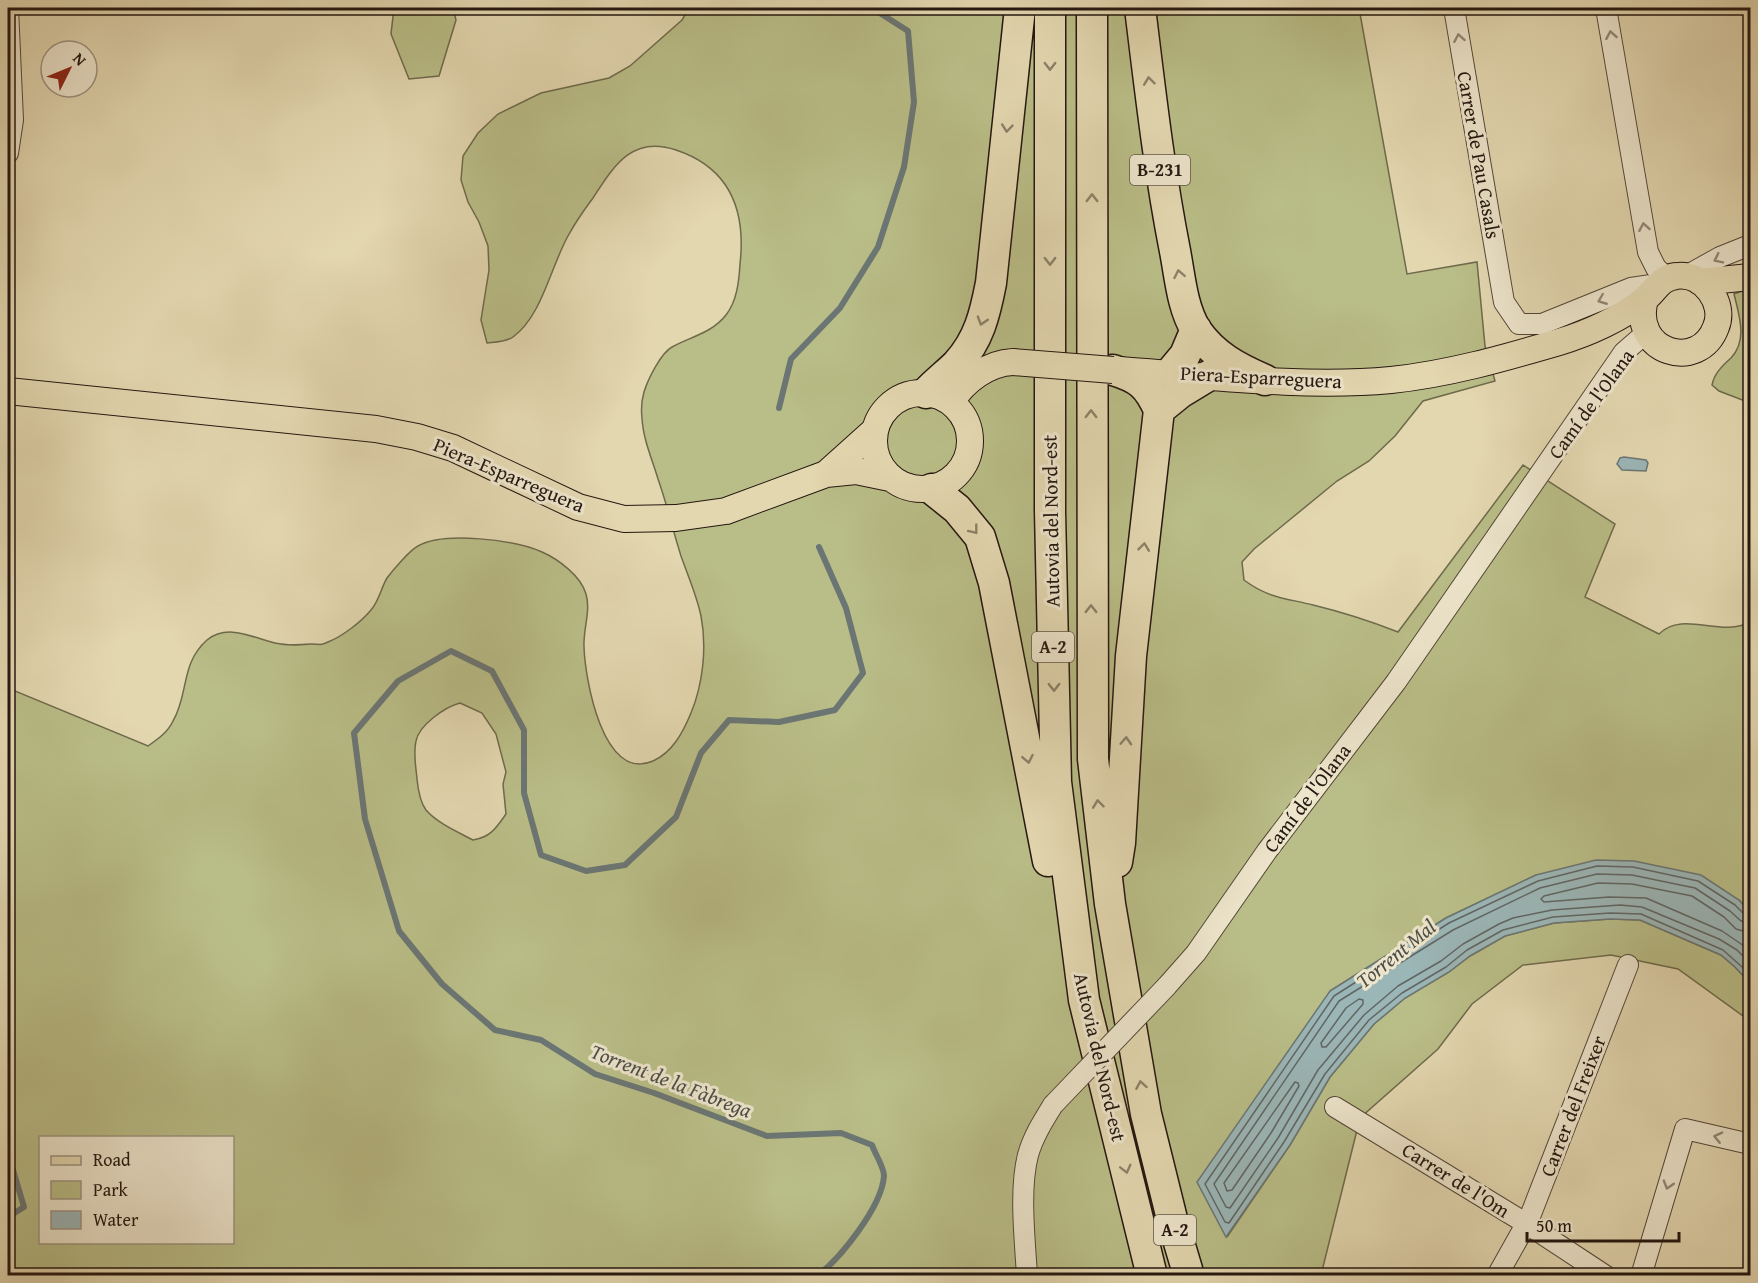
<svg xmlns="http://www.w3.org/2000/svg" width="1758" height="1283" font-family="'Gentium Book Plus',serif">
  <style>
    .green { fill: #b9bd87; stroke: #6e6a4c; stroke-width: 1.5; fill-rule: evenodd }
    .water { fill: #9bb6b7; stroke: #6b7674; stroke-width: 1.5 }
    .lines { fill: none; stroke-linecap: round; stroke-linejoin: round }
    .shore { stroke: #606664; stroke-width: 1.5 }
    .stream { stroke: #6b7674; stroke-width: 6 }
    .minor-casing { stroke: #544738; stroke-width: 22 }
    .major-casing { stroke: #241710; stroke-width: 28 }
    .highway-casing { stroke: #241710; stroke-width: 33 }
    .minor { stroke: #ede5cc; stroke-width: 20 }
    .major { stroke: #e3d7b0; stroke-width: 26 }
    .highway { stroke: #e3d7b0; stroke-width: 30 }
    .minor-bridge-casing { stroke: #544738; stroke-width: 22; stroke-linecap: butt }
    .major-bridge-casing { stroke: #241710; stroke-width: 28; stroke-linecap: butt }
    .minor-bridge { stroke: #ede5cc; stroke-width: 20 }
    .major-bridge { stroke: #e3d7b0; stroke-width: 26 }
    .oneway { stroke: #938877 }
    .oneway2 { stroke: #8d8168 }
    .labels { text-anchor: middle; stroke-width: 6; stroke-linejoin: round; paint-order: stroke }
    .shield { fill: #ede5cc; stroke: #605548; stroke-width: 1.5 }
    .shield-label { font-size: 18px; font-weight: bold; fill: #241710 }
    .street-label { font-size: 20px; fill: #241710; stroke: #ede5cc }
    .water-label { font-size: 21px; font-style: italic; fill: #4e4f4a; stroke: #ede5cc }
  </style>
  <rect width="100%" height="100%" fill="#e3d7b0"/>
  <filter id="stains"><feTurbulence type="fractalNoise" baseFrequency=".00333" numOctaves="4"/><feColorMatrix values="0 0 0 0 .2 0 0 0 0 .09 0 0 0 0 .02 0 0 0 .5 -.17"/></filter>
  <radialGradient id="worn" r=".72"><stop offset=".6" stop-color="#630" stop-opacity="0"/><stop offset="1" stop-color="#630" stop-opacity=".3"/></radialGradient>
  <!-- green -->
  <path class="green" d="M394 8H453L456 20 439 76 409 79 391 34Z
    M689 8H1359L1407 274 1477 262 1485 346 1495 381 1423 401 1395 436 1369 461 1337 481 1254 549 1242 562 1244 580C1268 598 1285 598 1313 605 1342 612 1370 621 1398 632L1523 465 1615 524 1585 597 1659 634C1683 610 1721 638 1750 622V913L1739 900 1536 875 1446 918 1330 991 1227 1237 1290 1145 1330 1077 1374 1024 1405 998 1449 972 1470 956 1505 936 1554 923 1610 919 1640 920 1721 955 1735 967 1750 983V1021L1678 969 1611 955 1523 965 1472 1004 1438 1049 1360 1118 1321 1275H8V688L148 746C158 739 168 732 173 721 189 694 180 664 207 640 228 623 253 638 275 643 288 646 299 645 311 644 320 644 320 646 328 642 343 636 361 622 371 610 379 601 381 588 387 578 393 570 410 550 418 546 444 531 515 540 542 552 558 559 581 576 586 594 591 611 583 629 584 647 585 679 603 783 653 761 673 752 683 732 691 713 703 684 707 647 701 616 697 596 688 576 681 556 673 531 667 504 658 479 652 459 643 439 642 418 641 410 642 399 644 392 648 379 661 353 672 347 690 337 712 333 726 315 737 301 739 281 740 264 746 211 730 168 676 150 632 135 614 166 593 198 584 210 575 223 568 236 551 266 542 316 513 337 506 342 496 342 487 343L481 320 489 270 488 246 479 222 468 202 461 180 463 156 478 133 498 114 541 93 609 78 630 66 682 20ZM460 703 482 713 496 734 506 772 503 784 506 814C496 828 491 837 473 840 458 832 437 823 426 810 420 802 418 789 417 779 416 767 413 753 416 741 419 725 445 707 460 703ZM40 1138H232V1242H40Z
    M1750 288V403L1719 391 1712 385C1714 374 1722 366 1731 358 1748 340 1739 315 1734 294Z"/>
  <!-- water -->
  <path class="water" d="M1624 457 1646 460 1648 463 1646 471 1622 470 1617 464 1620 458Z
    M1596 860 1634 861 1701 875 1739 900 1750 913V983L1735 967 1721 955 1640 920 1610 919 1554 923 1505 936 1470 956 1449 972 1405 998 1374 1024 1330 1077 1290 1145 1226 1237 1197 1182 1330 991 1446 918 1536 875Z"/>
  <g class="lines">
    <!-- shore -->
    <path class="shore" d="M1750 916 1745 915 1735 905 1698 881 1633 867 1597 866 1538 881 1449 923 1334 996 1205 1184 1225 1222 1229 1223 1284 1142 1325 1074 1369 1020 1402 993 1446 967 1467 950 1503 930 1553 917 1610 913 1641 914 1723 950 1750 974
      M1750 924 1741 921 1730 911 1695 888 1632 875 1597 874 1540 888 1453 930 1339 1001 1214 1184 1226 1207 1230 1208 1278 1138 1318 1070 1364 1015 1398 986 1441 961 1463 944 1499 924 1513 918 1552 910 1620 905 1642 907 1719 939 1737 950 1750 963
      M1750 933 1736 929 1724 917 1692 896 1632 884 1598 883 1544 896 1541 899 1544 902 1609 897 1646 898 1722 931 1750 950
      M1359 999 1363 1000V1004L1326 1047H1322L1321 1043 1346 1008Z
      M1295 1082 1298 1083 1299 1086 1271 1133 1232 1190 1227 1191 1224 1183Z"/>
    <!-- stream -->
    <path class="stream" d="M779 408 791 359 840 308 878 247 904 167 914 102 908 31 872 8
      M8 1153 24 1207 8 1217
      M817 1276C841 1258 882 1206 884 1176 884 1167 875 1154 872 1145L841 1133 767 1136 654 1093 595 1074 541 1040 495 1030 442 984 399 931 365 819 354 733 398 681 451 651 492 671 524 730V793L541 855 586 871 625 865 676 817 701 753 729 720 779 722 835 710 863 673 846 608 819 547"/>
    <defs>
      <path id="minor" d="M1454 8 1504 302 1519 324H1542L1631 288 1658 284
        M1606 8 1648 252 1656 268 1667 278
        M8 153 13 120 8 8
        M1686 276 1720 257 1750 245
        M1166 987 1196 953 1267 851 1396 682 1624 352 1646 333
        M1335 1107 1527 1224 1606 1276
        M1027 1276C1025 1240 1019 1190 1028 1155 1033 1137 1043 1121 1053 1105
        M1497 1276 1529 1219 1628 965
        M1641 1276 1685 1129 1750 1144"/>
      <path id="major" d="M1700 282 1750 277
        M1118 370C1206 376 1304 388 1391 380 1449 374 1504 358 1559 342 1586 334 1623 318 1645 299 1656 290 1660 278 1676 276 1703 272 1726 303 1716 327 1699 373 1630 353 1645 299
        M8 391 376 429 417 437 453 448 578 507 624 519 676 518 726 511 826 474 856 471 890 478
        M874 441a48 48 0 1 1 96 0a48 48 0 1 1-96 0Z
        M951 402C964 381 988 363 1013 362
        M826 474 875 430"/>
      <path id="highway" d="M1050 8V511L1056 782 1084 1000 1152 1276
        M1092 8 1093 759 1110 904 1146 1114 1172 1219 1189 1276
        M1140 8C1150 89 1159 170 1175 251 1180 277 1182 307 1196 330 1214 356 1237 368 1265 380
        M1113 370C1139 378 1148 385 1159 410L1131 656 1120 843 1117 862
        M1170 373 1185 355 1196 329
        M926 393C936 382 947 374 957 364 979 340 985 314 991 283L1020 8
        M1159 410 1180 393 1208 376
        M932 489 957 509 980 537 994 583 1048 861"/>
    </defs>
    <!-- minor casing -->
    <use href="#minor" class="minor-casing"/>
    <!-- major casing -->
    <use href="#major" class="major-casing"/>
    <!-- highway casing -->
    <use href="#highway" class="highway-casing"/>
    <!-- minor -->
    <use href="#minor" class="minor"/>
    <!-- major -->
    <use href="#major" class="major"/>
    <!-- highway -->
    <use href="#highway" class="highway"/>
    <defs>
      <path id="minor-bridge" d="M1053 1105 1166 987"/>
      <path id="major-bridge" d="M1013 362 1113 370"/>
    </defs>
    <!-- minor-bridge casing -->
    <use href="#minor-bridge" class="minor-bridge-casing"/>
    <!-- major-bridge casing -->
    <use href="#major-bridge" class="major-bridge-casing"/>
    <!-- minor-bridge -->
    <use href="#minor-bridge" class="minor-bridge"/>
    <!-- major-bridge -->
    <use href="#major-bridge" class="major-bridge"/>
  </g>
  <!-- one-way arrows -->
  <defs><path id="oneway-chevron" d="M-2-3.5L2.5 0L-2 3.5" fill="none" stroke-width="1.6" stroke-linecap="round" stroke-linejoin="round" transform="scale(1.5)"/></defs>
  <g class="oneway">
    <use href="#oneway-chevron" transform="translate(1611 35) rotate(-100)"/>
    <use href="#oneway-chevron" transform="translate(1459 38) rotate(-100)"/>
    <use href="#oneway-chevron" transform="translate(1644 227) rotate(-100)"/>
    <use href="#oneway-chevron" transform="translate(1718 259) rotate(154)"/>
    <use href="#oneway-chevron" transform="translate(1602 300) rotate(158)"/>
    <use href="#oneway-chevron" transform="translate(1718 1137) rotate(-167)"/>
    <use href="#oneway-chevron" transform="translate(1668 1185) rotate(107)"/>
  </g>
  <g class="oneway2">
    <use href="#oneway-chevron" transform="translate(1050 66) rotate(90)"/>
    <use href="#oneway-chevron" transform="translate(1149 81) rotate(-97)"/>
    <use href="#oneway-chevron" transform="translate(1007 128) rotate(96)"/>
    <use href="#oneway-chevron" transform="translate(1092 198) rotate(-90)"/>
    <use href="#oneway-chevron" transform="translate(1050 261) rotate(90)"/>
    <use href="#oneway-chevron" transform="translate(1179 274) rotate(-101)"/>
    <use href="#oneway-chevron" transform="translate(982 321) rotate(107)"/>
    <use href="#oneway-chevron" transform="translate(1091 414) rotate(-90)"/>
    <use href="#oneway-chevron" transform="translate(974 530) rotate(52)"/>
    <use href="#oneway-chevron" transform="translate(1144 547) rotate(-83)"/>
    <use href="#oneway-chevron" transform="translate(1091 609) rotate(-90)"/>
    <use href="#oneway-chevron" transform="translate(1054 687) rotate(89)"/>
    <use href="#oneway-chevron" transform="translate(1126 741) rotate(-87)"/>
    <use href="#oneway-chevron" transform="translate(1028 759) rotate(79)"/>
    <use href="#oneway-chevron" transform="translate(1098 804) rotate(-97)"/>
    <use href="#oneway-chevron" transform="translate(1141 1085) rotate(-100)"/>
    <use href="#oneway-chevron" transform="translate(1126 1169) rotate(76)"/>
  </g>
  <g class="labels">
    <!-- shield labels -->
    <g class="shield">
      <rect x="1130" y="155" width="60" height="30" rx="4.5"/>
      <rect x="1032" y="632" width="42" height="30" rx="4.5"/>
      <rect x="1154" y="1215" width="42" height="30" rx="4.5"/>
    </g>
    <g class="shield-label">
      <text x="1160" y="176">B-231</text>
      <text x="1053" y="653">A-2</text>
      <text x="1175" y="1236">A-2</text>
    </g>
    <!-- street labels -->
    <g class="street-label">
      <text transform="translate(1479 155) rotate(80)" y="7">Carrer de Pau Casals</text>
      <text transform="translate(1261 377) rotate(3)" y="7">Piera-Esparreguera</text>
      <text transform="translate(1591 404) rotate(-54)" y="7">Camí de l'Olana</text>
      <text transform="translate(509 475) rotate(23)" y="7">Piera-Esparreguera</text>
      <text transform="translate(1051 521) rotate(-91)" y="7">Autovia del Nord-est</text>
      <text transform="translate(1307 798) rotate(-53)" y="7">Camí de l'Olana</text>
      <text transform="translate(1100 1057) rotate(77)" y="7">Autovia del Nord-est</text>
      <text transform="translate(1573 1106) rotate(-69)" y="7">Carrer del Freixer</text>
      <text transform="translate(1456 1180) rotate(32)" y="7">Carrer de l'Om</text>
    </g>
    <!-- water labels -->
    <g class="water-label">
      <text transform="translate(1396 954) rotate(-39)" y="7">Torrent Mal</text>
      <text transform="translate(671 1081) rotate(21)" y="7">Torrent de la Fàbrega</text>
    </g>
  </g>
  <!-- margin -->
  <rect width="1758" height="1283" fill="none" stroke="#e3d7b0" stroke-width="30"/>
  <rect x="9" y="9" width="1740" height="1265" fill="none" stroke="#241710" stroke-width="3"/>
  <rect x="15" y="15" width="1728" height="1253" fill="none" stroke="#241710" stroke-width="1.5"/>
  <!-- legend -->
  <rect x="39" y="1136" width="195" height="108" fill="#ede5cc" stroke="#9d9381" stroke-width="1.5"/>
  <rect x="51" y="1156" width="30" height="9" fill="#e3d7b0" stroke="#9d9381" stroke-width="1.5"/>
  <text x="93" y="1166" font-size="18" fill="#241710">Road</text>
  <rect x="51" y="1181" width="30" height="18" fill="#b9bd87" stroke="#9d9381" stroke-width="1.5"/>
  <text x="93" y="1196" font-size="18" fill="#241710">Park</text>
  <rect x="51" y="1211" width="30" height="18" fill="#9bb6b7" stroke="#9d9381" stroke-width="1.5"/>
  <text x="93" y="1226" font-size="18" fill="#241710">Water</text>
  <!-- north arrow -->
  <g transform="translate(69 69) rotate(47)"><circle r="28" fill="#ede5cc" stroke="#9d9381" stroke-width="1.5"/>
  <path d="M0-4.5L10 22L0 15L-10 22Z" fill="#8f2418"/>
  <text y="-9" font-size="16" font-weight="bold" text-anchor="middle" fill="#241710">N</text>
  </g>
  <!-- scale -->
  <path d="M1527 1232v9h152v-9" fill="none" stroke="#241710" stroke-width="3"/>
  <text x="1536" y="1232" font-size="18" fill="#241710" stroke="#ede5cc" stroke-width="4.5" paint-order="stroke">50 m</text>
  <rect width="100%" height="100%" filter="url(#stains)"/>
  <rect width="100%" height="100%" fill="url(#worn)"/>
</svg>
